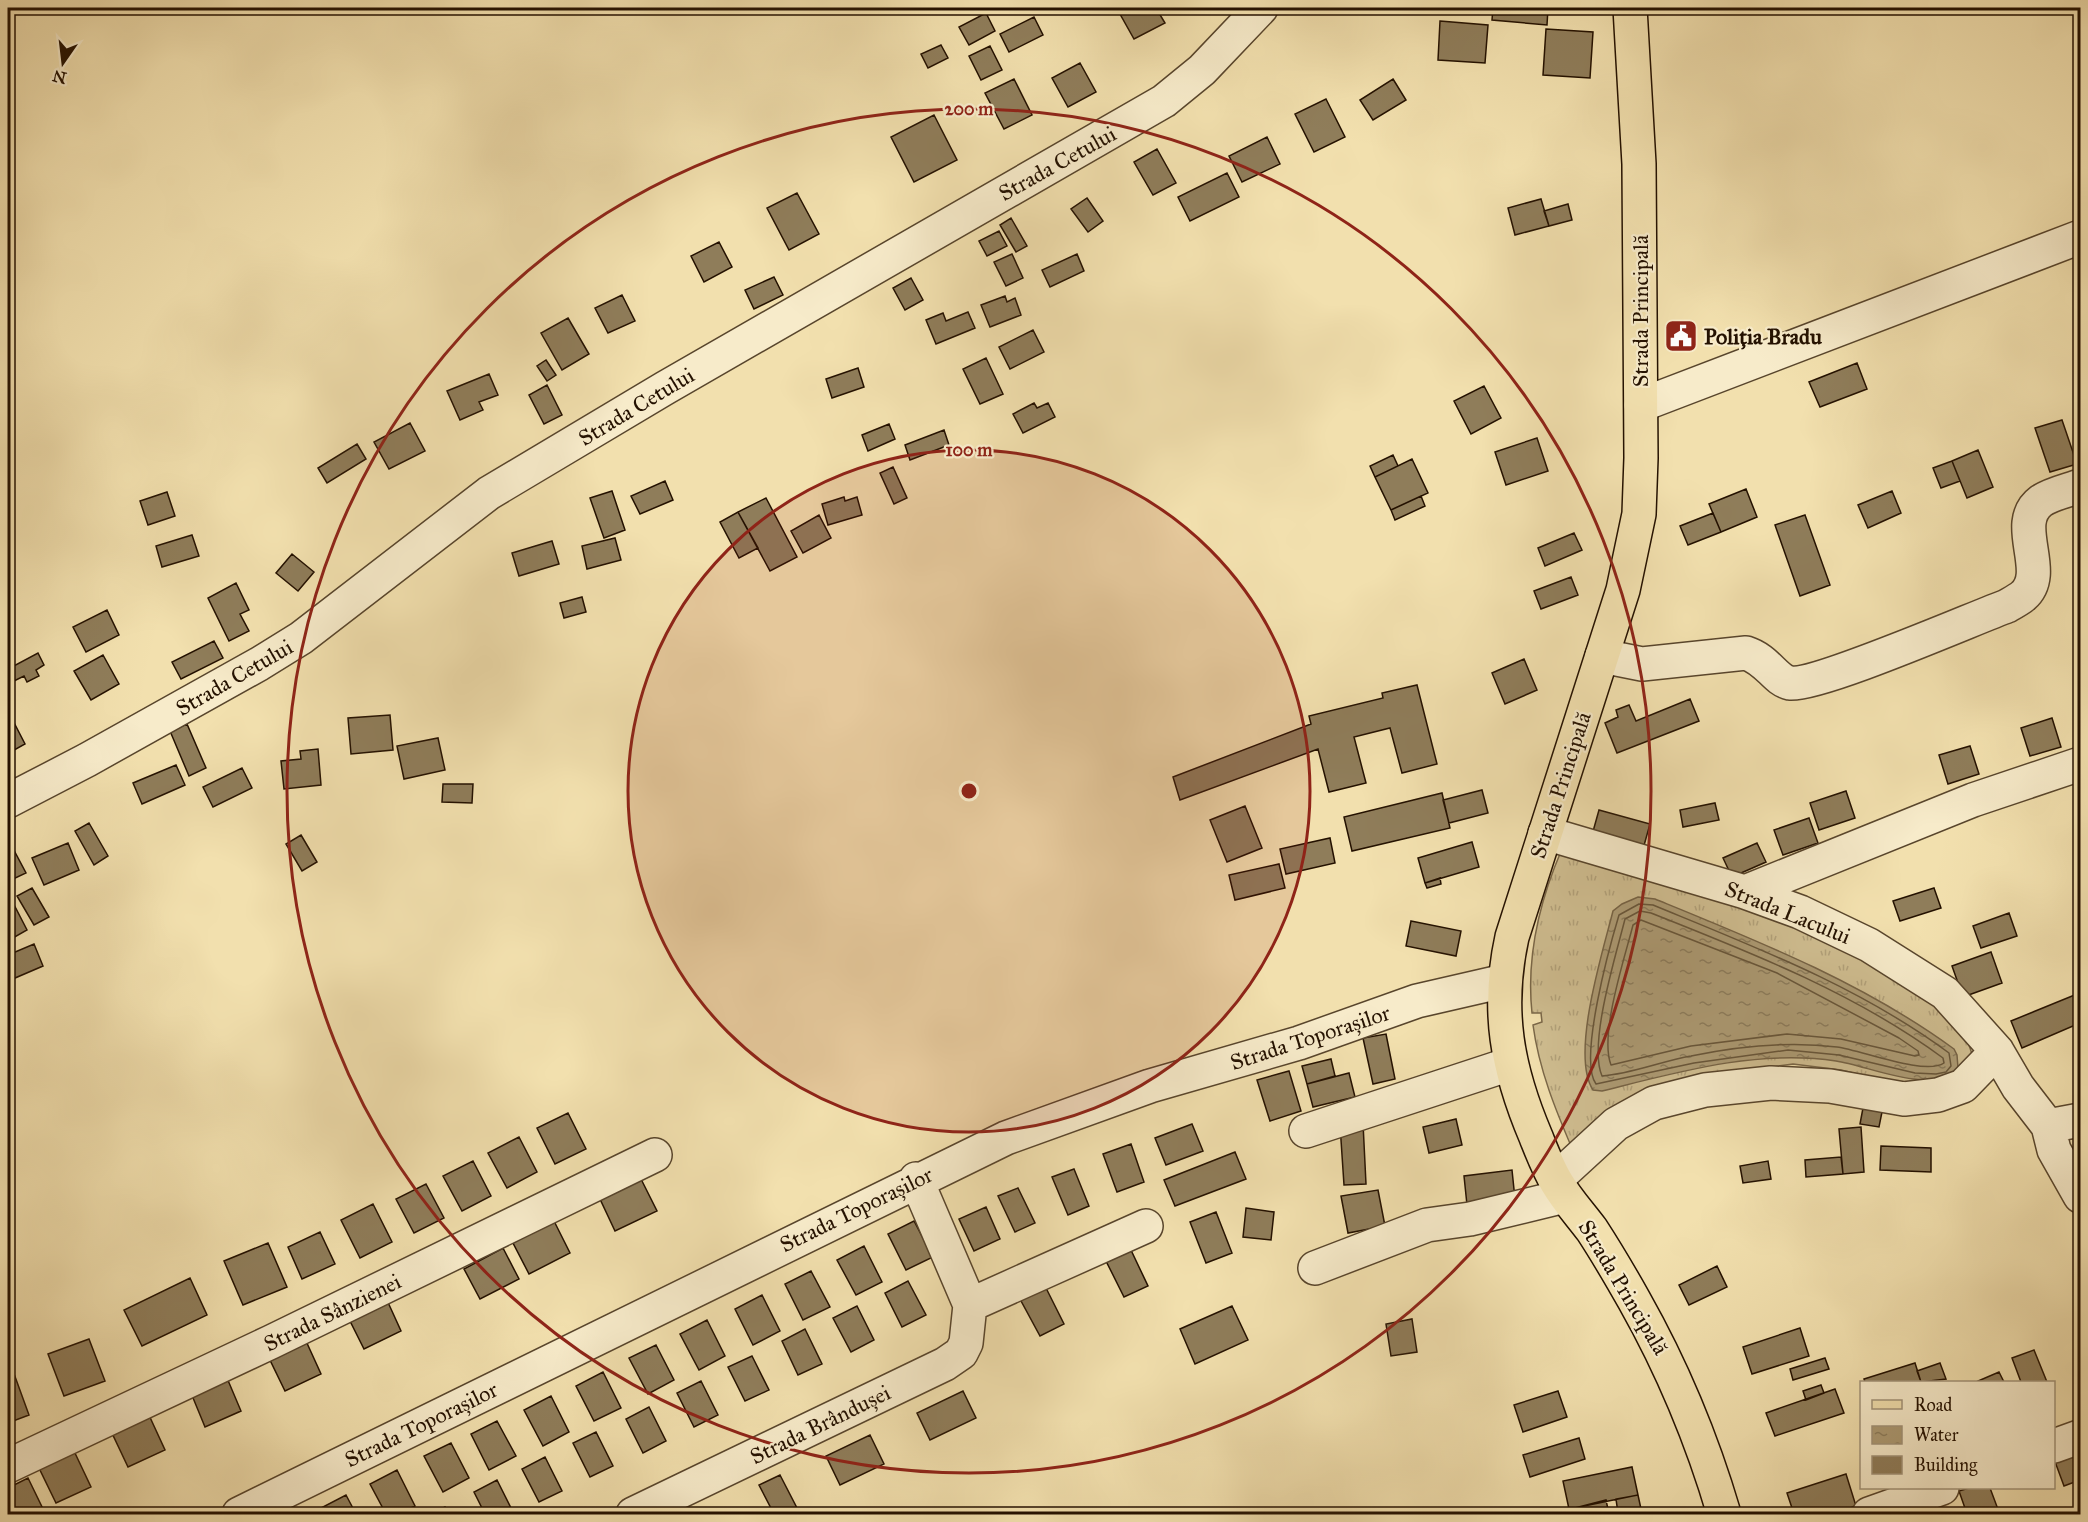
<svg xmlns="http://www.w3.org/2000/svg" width="2088" height="1522" font-family="'IM FELL Great Primer',serif">
  <style>
    .grass { fill: url(#grass-tufts); stroke: #7a6748; stroke-width: 1.5 }
    .water { fill: url(#water-ripples); stroke: #766345; stroke-width: 1.5 }
    .lines { fill: none; stroke-linecap: round; stroke-linejoin: round }
    .shore { stroke: #68563a; stroke-width: 1.5 }
    .building { fill: #8f7d5a; stroke: #241100; stroke-width: 1.5 }
    .minor-casing { stroke: #58452c; stroke-width: 36 }
    .major-casing { stroke: #241100; stroke-width: 36 }
    .minor { stroke: #f7ebca; stroke-width: 33 }
    .major { stroke: #f2e0ae; stroke-width: 33 }
    .ring { fill: none; stroke: #8f2418; stroke-width: 3 }
    .labels { text-anchor: middle; stroke-width: 4.5; stroke-linejoin: round; paint-order: stroke }
    .street-label { font-size: 22px; fill: #241100; stroke: #f7ebca }
    .poi-label { font-size: 22px; font-weight: bold; fill: #241100; stroke: #f7ebca; text-anchor: start }
    .centre { fill: #8f2418; stroke: #f7ebca; stroke-width: 3 }
    .ring-label { font-size: 18px; text-anchor: middle; font-weight: bold; fill: #8f2418; stroke: #f7ebca; stroke-width: 4.5; stroke-linejoin: round; paint-order: stroke }
  </style>
  <defs>
    <pattern id="grass-tufts" width="24" height="20" patternUnits="userSpaceOnUse" patternTransform="scale(1.5)"><rect width="24" height="20" fill="#cfbd90"/><path d="M3 7l-1-3M5 7V3M7 7l1-3M15 17l-1-3M17 17v-4M19 17l1-3" fill="none" stroke="#b2a17a"/></pattern>
    <pattern id="water-ripples" width="26" height="14" patternUnits="userSpaceOnUse" patternTransform="scale(1.5)"><rect width="26" height="14" fill="#ac9a73"/><path d="M2 4q2-2 4 0t4 0M15 11q2-2 4 0t4 0" fill="none" stroke="#8c7c5c"/></pattern>
  </defs>
  <rect width="100%" height="100%" fill="#f2e0ae"/>
  <filter id="stains"><feTurbulence type="fractalNoise" baseFrequency=".00333" numOctaves="4"/><feColorMatrix values="0 0 0 0 .2 0 0 0 0 .09 0 0 0 0 .02 0 0 0 .5 -.17"/></filter>
  <radialGradient id="worn" r=".72"><stop offset=".6" stop-color="#630" stop-opacity="0"/><stop offset="1" stop-color="#630" stop-opacity=".3"/></radialGradient>
  <!-- grass -->
  <path class="grass" d="M1562 849 1762 909 1918 986 1968 1042 1972 1054 1962 1075 1908 1086 1841 1070 1793 1064 1746 1070 1574 1153C1556 1111 1539 1070 1533 1025L1542 1022 1541 1013H1532C1526 956 1539 902 1562 849Z"/>
  <!-- water -->
  <path class="water" d="M1638 897 1655 899C1758 941 1864 983 1954 1049L1957 1055 1958 1068C1932 1096 1870 1066 1836 1061 1758 1049 1678 1072 1602 1091L1593 1090C1570 1055 1603 951 1613 911L1622 904Z"/>
  <g class="lines">
    <!-- shore -->
    <path class="shore" d="M1639 904 1653 905C1755 947 1860 987 1949 1053L1951 1066 1946 1072 1936 1074 1915 1073 1839 1055 1788 1050 1694 1063 1596 1084C1578 1060 1610 945 1619 915Z
      M1640 911 1651 913C1752 953 1855 993 1943 1058L1944 1063C1925 1076 1861 1050 1837 1047 1788 1041 1739 1046 1691 1056 1662 1061 1631 1074 1602 1076 1588 1044 1616 955 1625 919Z
      M1641 920 1777 973 1899 1038 1918 1051 1919 1055 1915 1056 1841 1039 1787 1034 1691 1046 1611 1065C1599 1035 1625 957 1633 925Z"/>
  </g>
  <!-- building -->
  <path class="building" d="M1132 8H1156L1165 23 1134 39 1120 14Z
    M1493 8H1548L1547 25 1492 20Z
    M986 13 995 31 969 45 959 27Z
    M1034 17 1043 35 1009 52 1000 34Z
    M1440 21 1488 25 1485 63 1438 60Z
    M1546 29 1593 32 1590 78 1543 75Z
    M941 45 948 58 928 68 921 54Z
    M990 46 1002 70 981 80 969 56Z
    M1080 63 1096 92 1068 107 1052 78Z
    M1014 79 1032 115 1004 129 985 93Z
    M1393 79 1406 100 1373 120 1360 100Z
    M1326 99 1345 137 1314 152 1295 114Z
    M934 115 957 160 914 182 891 137Z
    M1267 137 1280 164 1242 182 1229 156Z
    M1157 149 1176 183 1153 195 1134 162Z
    M1227 173 1239 197 1190 221 1178 197Z
    M797 193 819 234 789 250 767 208Z
    M1087 198 1103 221 1088 232 1071 209Z
    M1541 199 1549 226 1515 235 1508 208Z
    M1568 204 1572 220 1549 226 1544 211Z
    M1011 218 1027 246 1016 252 1000 225Z
    M999 231 1007 246 987 256 979 241Z
    M719 242 732 267 704 282 691 256Z
    M1012 254 1023 278 1006 286 994 262Z
    M1077 254 1084 271 1050 287 1042 270Z
    M774 277 783 295 754 309 745 290Z
    M911 278 923 300 905 310 893 288Z
    M622 295 635 321 608 333 595 308Z
    M1005 296 1007 302 1015 298 1021 315 990 327 981 305Z
    M968 312 975 328 936 344 926 320 943 313 946 321Z
    M568 318 589 354 562 370 541 333Z
    M1033 330 1044 352 1010 369 999 347Z
    M986 358 1003 394 980 404 963 369Z
    M546 360 556 375 547 381 537 366Z
    M1857 363 1867 389 1820 407 1809 382Z
    M858 368 864 387 832 398 826 379Z
    M489 374 498 395 479 402 483 410 460 420 447 391Z
    M547 385 562 415 544 424 529 395Z
    M1484 386 1501 418 1471 434 1454 401Z
    M1034 403 1037 408 1048 403 1055 417 1023 433 1013 414Z
    M2062 420 2077 464 2050 472 2035 428Z
    M410 423 425 451 389 469 374 442Z
    M889 424 895 439 868 451 862 435Z
    M944 430 949 445 910 460 905 445Z
    M1537 438 1548 471 1506 485 1495 452Z
    M357 444 366 459 327 483 318 468Z
    M1978 450 1993 487 1967 498 1952 461Z
    M1393 455 1398 466 1375 477 1370 466Z
    M1412 459 1428 493 1391 510 1375 477Z
    M1952 461 1960 481 1941 488 1933 468Z
    M893 467 907 498 894 504 880 473Z
    M665 481 673 500 640 514 631 496Z
    M1746 489 1757 517 1721 532 1709 504Z
    M612 491 625 530 604 538 590 498Z
    M1892 491 1901 513 1868 528 1858 505Z
    M167 492 175 516 148 525 140 501Z
    M1421 496 1425 506 1395 520 1391 510Z
    M844 497 845 501 857 497 862 515 828 525 822 504Z
    M766 498 797 557 770 571 738 512Z
    M738 512 758 548 739 558 720 522Z
    M1713 513 1721 532 1688 545 1680 526Z
    M819 515 831 538 803 553 791 531Z
    M1805 515 1830 585 1800 596 1775 525Z
    M1574 533 1582 550 1545 566 1538 548Z
    M192 535 199 556 162 567 156 546Z
    M615 538 621 560 587 569 582 546Z
    M552 541 559 564 519 576 512 553Z
    M292 554 314 572 298 591 276 573Z
    M1571 577 1578 595 1541 609 1534 591Z
    M236 583 249 610 240 614 249 631 229 641 208 598Z
    M582 597 586 612 564 618 560 603Z
    M107 610 119 635 86 652 73 627Z
    M214 641 223 658 181 679 172 662Z
    M38 653 44 665 36 670 39 676 27 682 24 676 14 681 8 669Z
    M103 655 119 684 91 700 74 671Z
    M1524 659 1537 690 1505 704 1492 673Z
    M1417 685 1437 764 1402 773 1390 728 1354 737 1366 783 1329 792 1318 749 1180 800 1173 777 1311 724 1309 716 1383 698 1382 693Z
    M1690 699 1699 721 1617 753 1605 723 1618 717 1616 710 1629 705 1636 721Z
    M8 711 25 744 9 753 8 750Z
    M390 715 393 750 351 754 348 718Z
    M2052 718 2061 747 2030 756 2021 728Z
    M187 724 206 768 189 776 170 731Z
    M438 738 445 770 404 779 397 746Z
    M1970 746 1979 774 1948 784 1939 755Z
    M318 749 321 785 284 789 281 761 301 759 300 751Z
    M176 765 185 785 142 804 133 783Z
    M242 768 252 788 213 807 203 787Z
    M443 784H473L472 803 442 802Z
    M1482 790 1488 813 1449 823 1443 800Z
    M1846 791 1855 818 1819 830 1810 803Z
    M1442 793 1450 828 1352 851 1344 817Z
    M1715 803 1719 820 1683 827 1680 810Z
    M1245 806 1262 848 1227 862 1210 820Z
    M1599 810 1650 824 1643 849 1592 835Z
    M1809 818 1818 843 1783 855 1774 830Z
    M89 823 108 856 94 865 75 831Z
    M301 835 317 862 302 871 286 844Z
    M1330 838 1335 863 1286 874 1280 849Z
    M8 839 26 873 9 881 8 878Z
    M1472 842 1479 867 1425 883 1418 858Z
    M68 843 79 870 44 885 32 858Z
    M1757 843 1766 862 1732 877 1723 858Z
    M1279 864 1285 888 1235 900 1229 875Z
    M1440 878 1441 884 1427 888 1425 883Z
    M32 888 49 917 34 925 17 896Z
    M1934 888 1941 908 1900 921 1893 901Z
    M9 895 27 930 13 938 8 927Z
    M2009 913 2017 936 1981 948 1973 926Z
    M1411 921 1461 931 1456 956 1406 946Z
    M34 944 43 966 8 981V955Z
    M1991 952 2002 983 1963 997 1952 966Z
    M2077 994 2080 1002V1023L2022 1048 2011 1021Z
    M1386 1034 1395 1079 1373 1084 1363 1038Z
    M1331 1059 1335 1076 1307 1084 1302 1066Z
    M1289 1071 1301 1111 1270 1121 1257 1080Z
    M1349 1073 1355 1097 1313 1107 1307 1084Z
    M2080 1083V1100L2076 1084Z
    M1863 1108 1882 1112 1879 1127 1860 1124Z
    M568 1113 586 1149 555 1164 537 1128Z
    M1456 1119 1462 1145 1429 1153 1423 1127Z
    M1363 1123 1366 1184 1344 1185 1340 1125Z
    M1192 1124 1203 1151 1166 1165 1155 1138Z
    M1861 1127 1864 1172 1843 1174 1839 1129Z
    M519 1137 537 1172 507 1188 488 1153Z
    M1131 1144 1144 1182 1117 1192 1103 1154Z
    M1881 1146 1931 1148V1172L1880 1170Z
    M1235 1152 1246 1179 1175 1206 1164 1180Z
    M1841 1157 1843 1174 1806 1177 1805 1160Z
    M473 1161 491 1196 462 1211 443 1176Z
    M1768 1161 1771 1179 1743 1183 1740 1166Z
    M1074 1169 1089 1206 1068 1215 1052 1177Z
    M1512 1170 1515 1199 1467 1205 1464 1176Z
    M641 1179 657 1211 615 1231 600 1199Z
    M426 1184 444 1218 414 1233 396 1199Z
    M1018 1188 1035 1223 1015 1232 998 1196Z
    M1378 1190 1385 1226 1348 1233 1341 1196Z
    M373 1204 392 1242 360 1258 341 1220Z
    M986 1207 1000 1239 974 1251 959 1219Z
    M1246 1208 1274 1212 1271 1240 1243 1237Z
    M1216 1212 1232 1253 1206 1263 1190 1222Z
    M554 1221 570 1253 529 1274 513 1243Z
    M914 1221 933 1257 906 1270 888 1234Z
    M320 1232 335 1264 302 1279 288 1247Z
    M268 1243 287 1287 243 1305 224 1261Z
    M864 1246 882 1282 856 1295 837 1260Z
    M503 1248 519 1279 480 1299 464 1269Z
    M1130 1248 1148 1286 1124 1297 1105 1259Z
    M1717 1266 1727 1287 1689 1305 1679 1285Z
    M811 1271 830 1307 803 1320 785 1284Z
    M190 1278 207 1315 142 1346 124 1310Z
    M908 1281 926 1315 902 1327 885 1293Z
    M1045 1286 1064 1324 1040 1336 1020 1299Z
    M762 1295 780 1331 753 1345 735 1309Z
    M386 1298 401 1331 364 1349 348 1317Z
    M857 1306 874 1340 851 1352 833 1318Z
    M1232 1306 1248 1340 1195 1364 1180 1329Z
    M1412 1319 1417 1352 1391 1356 1386 1324Z
    M707 1320 725 1356 699 1370 680 1334Z
    M1800 1328 1809 1356 1752 1374 1743 1347Z
    M805 1329 822 1364 798 1375 782 1341Z
    M89 1339 105 1381 64 1396 48 1354Z
    M306 1341 321 1374 285 1391 269 1358Z
    M656 1345 674 1380 648 1394 629 1358Z
    M2034 1350 2047 1382H2021L2012 1358Z
    M752 1356 769 1390 745 1401 728 1367Z
    M1825 1358 1829 1369 1793 1380 1790 1369Z
    M1915 1363 1921 1382H1865L1864 1379Z
    M1940 1363 1946 1379 1921 1382 1917 1371Z
    M13 1371 29 1415 8 1423V1373Z
    M603 1372 621 1408 594 1421 576 1386Z
    M1999 1372 2004 1382H1979L1978 1381Z
    M227 1378 241 1411 205 1427 191 1393Z
    M701 1381 718 1415 694 1427 677 1393Z
    M1821 1385 1824 1393 1806 1400 1803 1391Z
    M1835 1389 1844 1413 1775 1436 1766 1413Z
    M963 1391 976 1418 930 1440 917 1413Z
    M1558 1391 1567 1417 1523 1432 1514 1405Z
    M551 1396 569 1432 543 1446 524 1410Z
    M649 1407 666 1441 643 1453 626 1419Z
    M148 1413 165 1450 128 1467 111 1431Z
    M497 1421 516 1456 489 1470 471 1434Z
    M596 1432 613 1466 590 1477 573 1443Z
    M870 1435 884 1464 840 1485 826 1456Z
    M1579 1438 1585 1459 1530 1477 1523 1455Z
    M451 1443 469 1478 443 1492 424 1456Z
    M2080 1447V1480L2064 1486 2054 1459Z
    M74 1451 91 1487 56 1503 39 1468Z
    M545 1457 562 1491 539 1502 522 1469Z
    M1632 1467 1638 1495 1569 1509 1563 1481Z
    M397 1470 415 1506 399 1514H386L370 1484Z
    M1846 1474 1856 1506 1832 1514H1794L1787 1493Z
    M780 1475 798 1510 790 1514H774L759 1485Z
    M28 1478 44 1511 38 1514H8V1488Z
    M497 1480 514 1514H485L474 1492Z
    M1969 1488H1990L1999 1512 1967 1514 1959 1491Z
    M346 1495 356 1514H322L319 1509Z
    M1638 1495 1641 1509 1618 1513 1616 1499Z
    M1606 1500 1609 1514H1559V1512Z
    M445 1507 448 1514H430Z
    M1792 1508 1794 1514H1783L1782 1511Z"/>
  <g class="lines">
    <defs>
      <path id="minor" d="M1641 405 2080 237
        M1602 656 1642 664 1746 653C1768 660 1775 680 1790 683 1816 687 1972 619 2007 606 2012 603 2018 600 2023 596 2051 572 2010 524 2041 501 2051 494 2069 490 2080 486
        M8 801 87 760 259 664 301 638 489 493 665 388 1164 101 1202 70 1261 8
        M1545 833 1745 892 1800 912 1869 945 1945 993 1997 1051 2018 1087 2048 1126 2080 1120
        M1745 892 1973 800 2080 764
        M2048 1126 2054 1150 2080 1196
        M1306 1131 1510 1064
        M1555 1180 1616 1124 1654 1103 1705 1090 1771 1083 1830 1086 1904 1099 1938 1095 1963 1086 1997 1051
        M1315 1268 1427 1225 1470 1219 1565 1196
        M970 1305 1146 1226
        M2054 1446 2079 1437
        M8 1466 271 1342 655 1155
        M239 1514 1006 1138 1150 1086 1299 1043 1417 1001 1504 981
        M633 1514 945 1364 961 1353 966 1343 970 1305 916 1179
        M1869 1514 1942 1488"/>
      <path id="major" d="M1630 8 1639 164 1641 458 1639 514 1623 590 1512 937C1496 1010 1507 1069 1536 1137 1542 1152 1548 1168 1557 1183 1567 1200 1580 1214 1592 1230 1607 1253 1621 1277 1634 1300 1673 1369 1702 1439 1724 1514"/>
    </defs>
    <!-- minor casing -->
    <use href="#minor" class="minor-casing"/>
    <!-- major casing -->
    <use href="#major" class="major-casing"/>
    <!-- minor -->
    <use href="#minor" class="minor"/>
    <!-- major -->
    <use href="#major" class="major"/>
  </g>
  <!-- distance rings -->
  <circle cx="969" cy="791" r="341" fill="#8f2418" fill-opacity=".12"/>
  <g class="ring">
    <circle cx="969" cy="791" r="341"/>
    <circle cx="969" cy="791" r="682"/>
  </g>
  <!-- icons -->
  <defs>
    <symbol id="civic-square" viewBox="-11 -11 22 22"><rect x="-9" y="-9" width="18" height="18" rx="4" fill="#8f2418" stroke="#f7ebca"/><path d="M-.6-6.5H3V-4.5H.6V-3L4-1V1h2V6H-6V1h2V-1L-.6-3ZM-1.2 2.5V6h2.4V2.5Z" fill="#fff"/></symbol>
  </defs>
  <g fill-rule="evenodd">
    <use href="#civic-square" x="1662" y="317" width="38" height="38"/>
  </g>
  <g class="labels">
    <!-- street labels -->
    <g class="street-label">
      <text transform="translate(1057 163) rotate(-29)" y="8">Strada Cetului</text>
      <text transform="translate(1640 311) rotate(-90)" y="8">Strada Principală</text>
      <text transform="translate(636 406) rotate(-31)" y="8">Strada Cetului</text>
      <text transform="translate(234 677) rotate(-30)" y="8">Strada Cetului</text>
      <text transform="translate(1560 785) rotate(-72)" y="8">Strada Principală</text>
      <text transform="translate(1788 912) rotate(22)" y="8">Strada Lacului</text>
      <text transform="translate(1310 1037) rotate(-18)" y="8">Strada Toporașilor</text>
      <text transform="translate(856 1209) rotate(-26)" y="8">Strada Toporașilor</text>
      <text transform="translate(1624 1287) rotate(59)" y="8">Strada Principală</text>
      <text transform="translate(332 1312) rotate(-26)" y="8">Strada Sânzienei</text>
      <text transform="translate(421 1424) rotate(-26)" y="8">Strada Toporașilor</text>
      <text transform="translate(820 1424) rotate(-26)" y="8">Strada Brândușei</text>
    </g>
    <!-- poi labels -->
    <g class="poi-label">
      <text x="1704" y="344">Poliția Bradu</text>
    </g>
  </g>
  <circle cx="969" cy="791" r="9" class="centre"/>
  <g class="ring-label">
    <text x="969" y="115">200 m</text>
    <text x="969" y="456">100 m</text>
  </g>
  <!-- margin -->
  <rect width="2088" height="1522" fill="none" stroke="#f2e0ae" stroke-width="30"/>
  <rect x="9" y="9" width="2070" height="1504" fill="none" stroke="#241100" stroke-width="3"/>
  <rect x="15" y="15" width="2058" height="1492" fill="none" stroke="#241100" stroke-width="1.5"/>
  <!-- legend -->
  <rect x="1860" y="1381" width="195" height="108" fill="#f7ebca" stroke="#a39479" stroke-width="1.5"/>
  <rect x="1872" y="1400" width="30" height="9" fill="#f2e0ae" stroke="#a39479" stroke-width="1.5"/>
  <text x="1914" y="1411" font-size="18" fill="#241100">Road</text>
  <rect x="1872" y="1426" width="30" height="18" fill="url(#water-ripples)" stroke="#a39479" stroke-width="1.5"/>
  <text x="1914" y="1441" font-size="18" fill="#241100">Water</text>
  <rect x="1872" y="1456" width="30" height="18" fill="#8f7d5a" stroke="#a39479" stroke-width="1.5"/>
  <text x="1914" y="1471" font-size="18" fill="#241100">Building</text>
  <!-- north arrow -->
  <g transform="translate(63 63) rotate(194)" stroke="#f7ebca" stroke-width="4.5" paint-order="stroke">
  <path d="M0-4.5L10 22L0 15L-10 22Z" fill="#241100"/>
  <text y="-9" font-size="16" font-weight="bold" text-anchor="middle" fill="#241100">N</text>
  </g>
  <rect width="100%" height="100%" filter="url(#stains)"/>
  <rect width="100%" height="100%" fill="url(#worn)"/>
</svg>
